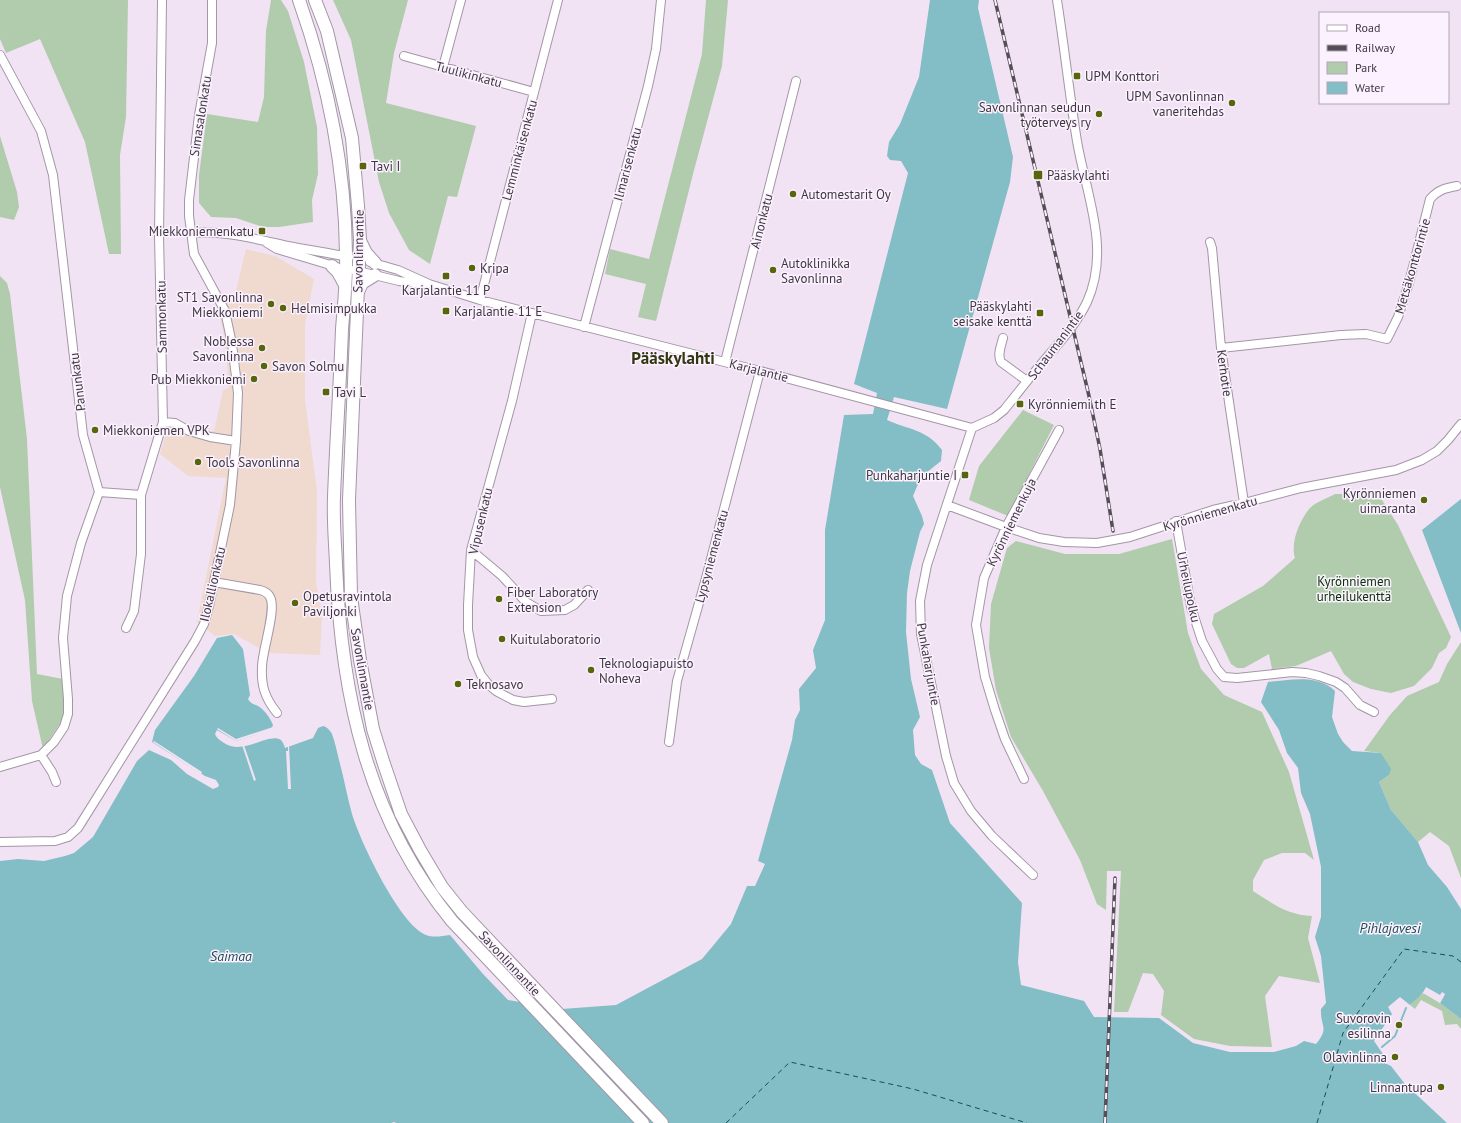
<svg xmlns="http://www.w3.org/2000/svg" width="1461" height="1123" font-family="'PT Sans',sans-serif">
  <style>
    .commercial { fill: #f0d9ce }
    .green { fill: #b1cbad }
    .water { fill: #83bdc5 }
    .pier { fill: #f1e3f4 }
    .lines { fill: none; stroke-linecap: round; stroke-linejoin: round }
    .stream { stroke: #83bdc5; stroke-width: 2 }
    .ferry { stroke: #194d53; stroke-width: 1; stroke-dasharray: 5 4; stroke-linecap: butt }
    .minor-casing { stroke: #a396a6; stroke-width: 10 }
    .highway-casing { stroke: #a396a6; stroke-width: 14 }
    .minor { stroke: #fff; stroke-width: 8 }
    .highway { stroke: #fff; stroke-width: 12 }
    .rail-casing { stroke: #554e57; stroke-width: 3.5 }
    .rail { stroke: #fcf1ff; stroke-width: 2; stroke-dasharray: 6; stroke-linecap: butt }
    .poi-dot { fill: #57650b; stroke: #fcf1ff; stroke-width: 1.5 }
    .labels { text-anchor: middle; stroke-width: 3; stroke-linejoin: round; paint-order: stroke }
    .street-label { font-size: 13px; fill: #3d383f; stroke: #fcf1ff }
    .poi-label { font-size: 13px; fill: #3d383f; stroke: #fcf1ff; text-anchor: start }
    .park-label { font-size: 13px; fill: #053302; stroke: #fcf1ff }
    .water-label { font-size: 14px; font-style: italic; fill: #194d53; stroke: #fcf1ff }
    .district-label { font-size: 17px; font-weight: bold; fill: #313811; stroke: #fcf1ff }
  </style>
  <rect width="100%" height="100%" fill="#f1e3f4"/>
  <!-- commercial -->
  <path class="commercial" d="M246 249 275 256 314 279 305 324V400L317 491 316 581 322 619 320 655 268 653 234 634 215 636 197 622 226 478 188 476 160 454 167 430 214 431 223 390 229 388 225 339 218 310 229 299H234Z"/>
  <!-- green -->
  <path class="green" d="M0 0H128L126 117 120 155 121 254H109L85 142 40 39 6 53 0 39Z
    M271 0H281L288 11 304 62 317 127 318 174 312 200 313 222 279 227H263L236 218 211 217 199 203V175L207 114 258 122 264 97 266 31Z
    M333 0H408L394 53 386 103 476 126 457 197 448 196 430 264 409 250 389 213 379 182 351 40Z
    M706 0H728L722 66 693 174 656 321 638 317 646 284 605 274 610 249 649 259 702 54Z
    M0 136 17 192 19 207 14 220 0 217Z
    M0 276 7 283 10 294 27 439 37 674 63 679 65 716 43 749 32 701 25 600 0 487Z
    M1023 410 1054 425 1008 516 969 500 979 466Z
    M1335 494H1360L1382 500 1398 525 1451 637 1446 648 1439 653 1432 668 1414 686 1391 693 1371 689 1353 682 1344 674 1331 651 1296 666 1272 669 1269 654 1244 668H1237L1231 664 1212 624 1214 614 1263 586 1295 558C1290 543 1300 519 1310 508 1316 502 1328 498 1335 494Z
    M1172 539 1188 633 1201 669 1224 695 1262 712 1289 772 1314 860 1305 853H1282L1264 860 1253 880V891C1273 904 1288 915 1312 916L1308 938 1320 983 1279 976 1265 996 1272 1047 1230 1046 1194 1039 1161 1015 1164 991 1153 974 1143 973 1128 1012H1114L1121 871H1107L1106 910 1097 904 1080 860 1043 791 1011 737 996 690 989 648 991 604 1007 548 1016 541 1065 554H1119Z
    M1461 642V878L1449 846 1430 832 1418 842 1391 810 1379 782 1389 775 1381 753 1364 751 1390 715 1407 696 1439 682 1447 664Z
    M1423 993 1440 1003 1461 1019V1029L1457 1024 1445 1025 1442 1011 1421 1000 1415 1009 1410 1005 1416 998Z"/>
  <!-- water -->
  <path class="water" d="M930 0H979L978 8 1013 157 1010 182 947 409 894 397 887 420C909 430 926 429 942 450L941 461 921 477 913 496 922 516 924 524 920 532 910 571 907 593 906 632 911 679 920 717 913 730 915 755 921 764 932 770 950 823 1022 903 1018 962 1021 985 1084 1001 1094 1017 1159 1018 1193 1043 1230 1052H1274L1296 1046 1304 1041 1316 1044C1330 1027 1320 1027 1321 1009L1326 1003 1321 956 1315 937 1321 917V867L1310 814 1301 793 1298 768 1287 753 1279 730 1261 702 1268 682C1290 680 1318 674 1335 691L1332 717 1338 734 1343 742 1352 751 1381 753 1391 769 1389 775 1379 782 1391 810 1418 842 1428 865 1447 887 1461 909V1019L1440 1003 1445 994 1440 996 1426 988C1422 995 1416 999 1410 1005L1400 997 1388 1007 1392 1014 1374 1041 1383 1054V1059L1385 1063 1391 1066 1405 1084 1447 1123H396L394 1122 391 1123H0V861L18 859 44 861 65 856 74 853 93 837 137 761 149 750 171 760 187 774 213 789 218 787 219 785 216 780 205 776 152 742 155 730 194 676 217 638 232 635 243 649 250 695 248 699C251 704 254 704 258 706 265 710 270 718 273 725L271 730 236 741 217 730 215 734C217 739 220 740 224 743 243 756 269 732 281 740 283 742 284 745 285 748L313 738 318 728 323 726C327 727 330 730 332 734 335 742 337 752 339 760 344 778 347 796 352 814 360 841 400 925 426 935 433 938 442 936 450 935L483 974 508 1000 562 1009 616 1005 702 959 731 924 747 886H755L765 864 758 861 792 740 795 720 800 710 799 689 816 668 813 650 825 620V530L844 415 873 414 877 393 854 384 908 173 901 161 890 160 887 156 889 142 900 124 919 77Z
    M1461 499V633L1422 530Z"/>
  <!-- pier -->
  <path class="pier" d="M273 727V730L236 741 217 729 218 728 236 739Z
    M154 741 202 772 201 774 153 742Z
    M242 745H244L256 780 254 781Z
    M288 745H289L291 789H288L286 751H288Z
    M1426 987 1440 995 1442 992 1445 994 1440 1003 1438 1002 1441 997 1427 990 1425 994 1423 993Z"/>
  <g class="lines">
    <!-- stream -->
    <path class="stream" d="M1382 1047 1395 1036 1406 1008"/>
    <!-- ferry -->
    <path class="ferry" d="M726 1123 790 1062 913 1089 1027 1123
      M1317 1123 1343 1033 1404 949 1453 956 1461 962"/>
    <defs>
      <path id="minor" d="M0 55 41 131 53 175 83 435 99 492 81 543 67 596 63 638 68 699V714L64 727 54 742 41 755 0 767
        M404 56 534 92
        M443 67 461 0
        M191 233C224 230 255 239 288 246 309 250 329 253 349 257
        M1210 242 1212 248 1221 348 1244 503
        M267 243 277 249 337 267
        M370 262 398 270 429 284 480 300 760 371 972 428
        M354 270 399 281 421 284
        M480 300 558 0
        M532 313 512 401 471 550 468 605V630L473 657 481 675 489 685 496 691 513 700 524 702 552 699
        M584 327 648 86 656 49 661 0
        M1003 338C1001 346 997 355 1001 362L1027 381
        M1221 348 1341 335 1366 334 1387 339 1398 317 1409 283 1430 199C1438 190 1445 188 1457 186
        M725 362 796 81
        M163 422 175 423 189 431 210 437 236 441
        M972 428 927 565 920 601 921 634 946 756 954 783 971 811 992 836 1033 875
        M972 428 994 418 1004 410C1017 394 1029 378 1042 363 1058 344 1076 325 1087 302 1112 247 1084 190 1076 135 1069 90 1064 45 1057 0
        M99 492 141 495
        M947 505 1006 527 1039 538 1064 542 1097 543 1130 537 1213 510 1244 503 1301 488 1396 470 1422 460 1437 451 1448 440 1461 424
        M1176 521 1191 607 1202 641 1217 669 1224 677 1237 678 1292 672 1306 673 1319 676 1336 682 1345 688 1360 705 1374 712
        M471 550 502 576 526 602 541 611 565 610 574 605 588 590
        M214 582 260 590C264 591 268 593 270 597 277 609 262 651 262 667 261 686 265 698 277 713
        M126 628 134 611 141 554V495L163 422 159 235 162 0
        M669 742 677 681 706 578 760 371
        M41 755 52 772 56 782
        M1024 779 1005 739 995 710 985 677 976 625 984 578 1006 527 1059 430
        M0 842 55 841 68 837 78 828 195 641 204 624 209 606 230 505 236 441 238 393 232 344 225 311 194 254 189 216V200L199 115 212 43V0"/>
      <path id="highway" d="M299 0C328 82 345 166 346 253 347 278 344 304 342 329 340 385 336 441 334 497 333 519 335 541 336 564 341 695 367 817 452 921L643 1123
        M315 0 327 31 352 138 358 206 360 240 349 500 351 597 360 660 373 729 384 764 401 814 420 850 442 887 462 912 662 1123
        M360 241 366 253 375 263
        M332 266 338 272 345 285
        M358 292 362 283 375 275"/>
    </defs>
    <!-- minor casing -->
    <use href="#minor" class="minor-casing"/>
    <!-- highway casing -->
    <use href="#highway" class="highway-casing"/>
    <!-- minor -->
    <use href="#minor" class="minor"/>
    <!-- highway -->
    <use href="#highway" class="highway"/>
    <defs>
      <path id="rail" d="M995 0 1089 396 1100 449 1113 531
        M1105 1123 1115 878"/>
    </defs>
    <!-- rail casing -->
    <use href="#rail" class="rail-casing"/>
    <!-- rail -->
    <use href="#rail" class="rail"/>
  </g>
  <!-- markers -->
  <g class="poi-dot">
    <rect x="1073" y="72" width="8" height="8" rx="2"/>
    <circle cx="1232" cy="103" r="4"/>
    <circle cx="1099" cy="114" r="4"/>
    <rect x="359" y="162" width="8" height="8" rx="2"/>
    <rect x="1033" y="170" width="10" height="10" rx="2"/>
    <circle cx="793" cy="194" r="4"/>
    <rect x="258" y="227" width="8" height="8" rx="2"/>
    <circle cx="472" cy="268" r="4"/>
    <circle cx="773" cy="270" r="4"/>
    <rect x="442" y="272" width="8" height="8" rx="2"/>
    <circle cx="271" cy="304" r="4"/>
    <circle cx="283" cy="308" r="4"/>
    <rect x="442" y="307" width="8" height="8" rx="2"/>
    <rect x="1036" y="309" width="8" height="8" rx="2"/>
    <circle cx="262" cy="348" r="4"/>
    <circle cx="264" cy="366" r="4"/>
    <circle cx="254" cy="379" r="4"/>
    <rect x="322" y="388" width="8" height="8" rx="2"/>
    <rect x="1016" y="400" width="8" height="8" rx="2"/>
    <circle cx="95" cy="430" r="4"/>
    <circle cx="198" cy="462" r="4"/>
    <rect x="961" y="471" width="8" height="8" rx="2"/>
    <circle cx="1424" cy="500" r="4"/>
    <circle cx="499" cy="599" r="4"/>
    <circle cx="295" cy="603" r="4"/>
    <circle cx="502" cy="639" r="4"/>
    <circle cx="591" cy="670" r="4"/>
    <circle cx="458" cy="684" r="4"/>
    <circle cx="1399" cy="1025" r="4"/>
    <circle cx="1395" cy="1057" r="4"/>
    <circle cx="1441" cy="1087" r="4"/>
  </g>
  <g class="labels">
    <!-- street labels -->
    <g class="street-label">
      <text transform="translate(469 74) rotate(15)" y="5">Tuulikinkatu</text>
      <text transform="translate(200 116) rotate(-81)" y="5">Simasalonkatu</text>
      <text transform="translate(519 150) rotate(-75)" y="5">Lemminkäisenkatu</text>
      <text transform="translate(627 164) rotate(-75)" y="5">Ilmarisenkatu</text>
      <text transform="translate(761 221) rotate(-76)" y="5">Ainonkatu</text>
      <text transform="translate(358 251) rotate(-89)" y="5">Savonlinnantie</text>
      <text transform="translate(1412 266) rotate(-74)" y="5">Metsäkonttorintie</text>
      <text transform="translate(161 317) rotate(-91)" y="5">Sammonkatu</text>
      <text transform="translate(1055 345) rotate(-53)" y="5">Schaumanintie</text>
      <text transform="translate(759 370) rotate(14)" y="5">Karjalantie</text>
      <text transform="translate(1225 373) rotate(82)" y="5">Kerhotie</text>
      <text transform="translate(77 382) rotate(-97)" y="5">Panunkatu</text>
      <text transform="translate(1210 513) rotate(-16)" y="5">Kyrönniemenkatu</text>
      <text transform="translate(480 521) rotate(-77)" y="5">Vipusenkatu</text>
      <text transform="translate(1011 522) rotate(-64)" y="5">Kyrönniemenkuja</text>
      <text transform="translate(711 556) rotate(-75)" y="5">Lypsyniemenkatu</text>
      <text transform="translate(212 584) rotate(-77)" y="5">Ilokallionkatu</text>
      <text transform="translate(1189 587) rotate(78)" y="5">Urheilupolku</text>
      <text transform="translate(929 664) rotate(80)" y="5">Punkaharjuntie</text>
      <text transform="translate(363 669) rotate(80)" y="5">Savonlinnantie</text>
      <text transform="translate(510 963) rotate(47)" y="5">Savonlinnantie</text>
    </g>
    <!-- poi labels -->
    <g class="poi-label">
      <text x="1085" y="81">UPM Konttori</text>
      <text x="1224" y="101" text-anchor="end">UPM Savonlinnan<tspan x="1224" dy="15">vaneritehdas</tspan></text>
      <text x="1091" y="112" text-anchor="end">Savonlinnan seudun<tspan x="1091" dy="15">työterveys ry</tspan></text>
      <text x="371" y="171">Tavi I</text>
      <text x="1047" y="180">Pääskylahti</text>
      <text x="801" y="199">Automestarit Oy</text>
      <text x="254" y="236" text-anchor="end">Miekkoniemenkatu</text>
      <text x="781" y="268">Autoklinikka<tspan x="781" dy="15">Savonlinna</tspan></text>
      <text x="480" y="273">Kripa</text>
      <text x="446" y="295" text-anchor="middle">Karjalantie 11 P</text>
      <text x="263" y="302" text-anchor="end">ST1 Savonlinna<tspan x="263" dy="15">Miekkoniemi</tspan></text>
      <text x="1032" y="311" text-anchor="end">Pääskylahti<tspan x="1032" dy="15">seisake kenttä</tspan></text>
      <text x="291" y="313">Helmisimpukka</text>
      <text x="454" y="316">Karjalantie 11 E</text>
      <text x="254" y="346" text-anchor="end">Noblessa<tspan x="254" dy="15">Savonlinna</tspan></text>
      <text x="272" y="371">Savon Solmu</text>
      <text x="246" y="384" text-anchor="end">Pub Miekkoniemi</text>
      <text x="334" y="397">Tavi L</text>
      <text x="1028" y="409">Kyrönniemi th E</text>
      <text x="103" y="435">Miekkoniemen VPK</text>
      <text x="206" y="467">Tools Savonlinna</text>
      <text x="957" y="480" text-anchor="end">Punkaharjuntie I</text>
      <text x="1416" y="498" text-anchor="end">Kyrönniemen<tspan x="1416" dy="15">uimaranta</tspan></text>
      <text x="507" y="597">Fiber Laboratory<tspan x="507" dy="15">Extension</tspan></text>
      <text x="303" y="601">Opetusravintola<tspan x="303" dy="15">Paviljonki</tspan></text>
      <text x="510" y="644">Kuitulaboratorio</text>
      <text x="599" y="668">Teknologiapuisto<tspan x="599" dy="15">Noheva</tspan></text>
      <text x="466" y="689">Teknosavo</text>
      <text x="1391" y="1023" text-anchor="end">Suvorovin<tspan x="1391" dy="15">esilinna</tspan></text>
      <text x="1387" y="1062" text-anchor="end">Olavinlinna</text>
      <text x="1433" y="1092" text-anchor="end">Linnantupa</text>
    </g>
    <!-- park labels -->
    <g class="park-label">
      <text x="1354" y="586">Kyrönniemen<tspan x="1354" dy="15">urheilukenttä</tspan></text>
    </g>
    <!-- water labels -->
    <g class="water-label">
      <text x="1390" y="933">Pihlajavesi</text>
      <text x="231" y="961">Saimaa</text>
    </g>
    <!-- district labels -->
    <g class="district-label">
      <text x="673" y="364">Pääskylahti</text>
    </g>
  </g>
  <!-- legend -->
  <rect x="1319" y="12" width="130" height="92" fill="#fcf1ff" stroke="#b0a7b2"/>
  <rect x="1327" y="25" width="20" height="6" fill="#ffffff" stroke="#b0a7b2"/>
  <text x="1355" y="32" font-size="12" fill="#3d383f">Road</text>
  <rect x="1327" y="45" width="20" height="6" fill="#554e57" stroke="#b0a7b2"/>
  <text x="1355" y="52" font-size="12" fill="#3d383f">Railway</text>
  <rect x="1327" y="62" width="20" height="12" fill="#b1cbad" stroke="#b0a7b2"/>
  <text x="1355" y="72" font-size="12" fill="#3d383f">Park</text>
  <rect x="1327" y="82" width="20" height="12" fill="#83bdc5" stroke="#b0a7b2"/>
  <text x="1355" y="92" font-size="12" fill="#3d383f">Water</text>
</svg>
